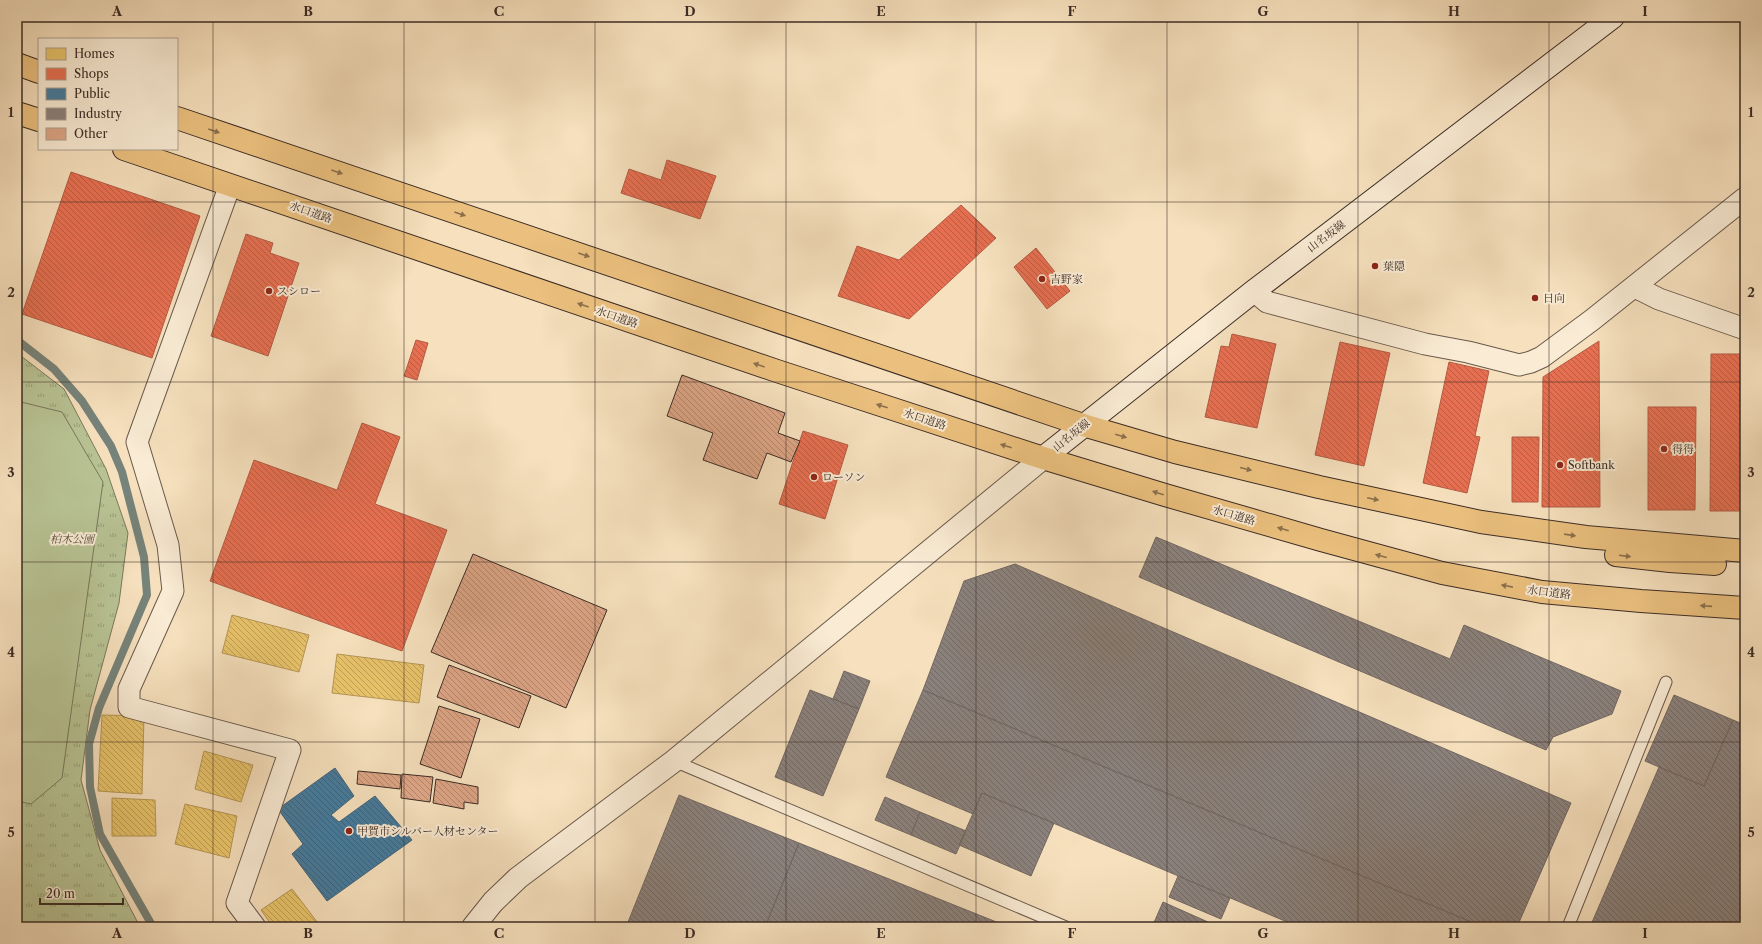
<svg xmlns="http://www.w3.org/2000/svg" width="1762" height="944" font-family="'Libre Caslon Text','Noto Serif JP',serif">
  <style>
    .grass { fill: url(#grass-tufts); stroke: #7a785c }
    .pitch { fill: #b8c394; stroke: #7a785c }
    .homes { fill: url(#homes-back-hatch); stroke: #b59655 }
    .shops { fill: url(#shops-back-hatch); stroke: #b45b44 }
    .public { fill: url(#public-back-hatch); stroke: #426379 }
    .industry { fill: url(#industry-back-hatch); stroke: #736862 }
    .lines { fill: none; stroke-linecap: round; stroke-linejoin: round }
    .stream { stroke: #76837a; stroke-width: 8 }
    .building { fill: url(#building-back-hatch); stroke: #3c2c25 }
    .service-casing { stroke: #6a594b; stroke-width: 13 }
    .minor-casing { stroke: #6a594b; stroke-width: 23 }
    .tertiary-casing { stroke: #6a594b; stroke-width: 24 }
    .secondary-casing { stroke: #3c2c25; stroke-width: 24 }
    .trunk-casing { stroke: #3c2c25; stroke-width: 24 }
    .service { stroke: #f9ebd4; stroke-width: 11 }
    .minor { stroke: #f9ebd4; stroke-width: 21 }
    .tertiary { stroke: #f9ebd4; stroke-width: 22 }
    .secondary { stroke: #f9ebd4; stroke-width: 22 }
    .trunk { stroke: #ebc07e; stroke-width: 22 }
    .oneway { fill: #8b6f4d }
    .grid { fill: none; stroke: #3c2c25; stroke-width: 1; stroke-opacity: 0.55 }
    .poi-dot { fill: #8f2418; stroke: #f9ebd4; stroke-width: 1.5 }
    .labels { text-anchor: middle; stroke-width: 4; stroke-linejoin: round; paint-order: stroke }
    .street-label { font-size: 11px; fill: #3c2c25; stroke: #f9ebd4 }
    .poi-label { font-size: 11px; fill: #3c2c25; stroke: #f9ebd4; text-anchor: start }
    .park-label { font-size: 11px; font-style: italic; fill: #5b5241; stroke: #f9ebd4 }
    .neatline { fill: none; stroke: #3c2c25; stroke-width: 1.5 }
    .grid-label { font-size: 13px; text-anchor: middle; font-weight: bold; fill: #3c2c25 }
  </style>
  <defs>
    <pattern id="grass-tufts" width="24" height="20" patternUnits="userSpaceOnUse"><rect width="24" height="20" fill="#b8c394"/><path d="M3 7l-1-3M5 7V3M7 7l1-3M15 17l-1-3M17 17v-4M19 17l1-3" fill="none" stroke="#979f79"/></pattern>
    <pattern id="homes-back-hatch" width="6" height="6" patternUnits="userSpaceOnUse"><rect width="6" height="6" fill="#e9c46a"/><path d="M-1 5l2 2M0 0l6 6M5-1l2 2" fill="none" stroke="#be9f57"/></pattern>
    <pattern id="shops-back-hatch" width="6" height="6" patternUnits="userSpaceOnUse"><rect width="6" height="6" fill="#e76f51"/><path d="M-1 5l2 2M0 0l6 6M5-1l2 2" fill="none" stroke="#bc5b43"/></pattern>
    <pattern id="public-back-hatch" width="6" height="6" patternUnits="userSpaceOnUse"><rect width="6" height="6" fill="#457b9d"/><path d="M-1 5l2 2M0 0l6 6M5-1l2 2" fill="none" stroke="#3b6580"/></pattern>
    <pattern id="industry-back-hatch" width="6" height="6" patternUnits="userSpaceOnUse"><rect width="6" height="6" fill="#8a817c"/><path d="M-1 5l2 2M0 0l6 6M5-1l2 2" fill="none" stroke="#726a65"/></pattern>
    <pattern id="building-back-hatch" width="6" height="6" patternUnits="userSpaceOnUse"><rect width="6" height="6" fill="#dda586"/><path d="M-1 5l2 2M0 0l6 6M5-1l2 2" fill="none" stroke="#b4876d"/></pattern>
  </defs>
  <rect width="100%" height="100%" fill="#f6e0bd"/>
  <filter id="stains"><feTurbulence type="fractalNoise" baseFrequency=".005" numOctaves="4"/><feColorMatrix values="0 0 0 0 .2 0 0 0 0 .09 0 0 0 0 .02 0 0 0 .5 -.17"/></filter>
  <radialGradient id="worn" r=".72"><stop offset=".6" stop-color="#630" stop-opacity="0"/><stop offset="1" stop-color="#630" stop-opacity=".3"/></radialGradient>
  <!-- grass -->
  <path class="grass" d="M17 353 64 389 106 469 128 533 119 603 90 710 81 780 100 850 140 927H17Z"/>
  <!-- pitch -->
  <path class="pitch" d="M17 401 62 412 103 482 62 778 31 804 17 801Z"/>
  <!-- homes -->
  <path class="homes" d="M232 615 309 635 299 672 222 653Z
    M337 654 424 665 419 703 332 693Z
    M102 715 144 716 142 794 98 791Z
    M204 751 253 765 241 802 195 789Z
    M112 798 155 800 156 836H112Z
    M185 804 237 816 229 858 175 844Z
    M292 889 321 927H273L261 910Z"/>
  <!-- shops -->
  <path class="shops" d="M667 160 716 176 700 219 621 193 629 169 661 180Z
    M71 172 200 216 152 358 22 314Z
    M961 205 996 238 909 319 838 296 857 246 899 260Z
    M246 234 273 243 270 253 299 263 268 356 211 336Z
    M1036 248 1070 291 1047 309 1014 267Z
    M1232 334 1276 344 1257 428 1205 417 1221 346 1229 347Z
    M416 340 428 343 417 380 404 376Z
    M1599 341 1600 507H1542L1543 377Z
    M1340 342 1390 353 1364 466 1315 455Z
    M1711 354H1745V511H1710Z
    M1449 362 1489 371 1475 436 1480 437 1467 493 1423 483Z
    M1648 407H1696L1695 510H1648Z
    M362 423 400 437 375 504 447 530 402 651 210 581 254 460 337 490Z
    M803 431 848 445 825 519 779 504Z
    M1512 437H1539L1538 502H1512Z"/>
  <!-- public -->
  <path class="public" d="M335 768 354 796 331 815 339 822 375 796 412 840 327 901 292 854 303 844 278 809Z"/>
  <!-- industry -->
  <path class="industry" d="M1156 537 1450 659 1464 625 1621 691 1612 714 1553 737 1546 750 1139 577Z
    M1015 564 1571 803 1517 927H1483L923 690 964 581Z
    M844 671 870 681 859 709 833 699Z
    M810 690 859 709 823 796 775 777Z
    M923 690 1483 927H1299L982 793 973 814 886 777Z
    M1674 695 1733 720 1704 786 1645 761Z
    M1733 720 1745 725V927H1590L1659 767 1704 786Z
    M982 793 1054 823 1031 876 959 845Z
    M679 795 799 843 765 927H626Z
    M885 797 920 812 911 835 875 820Z
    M920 812 966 831 956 854 911 835Z
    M799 843 1009 927H765Z
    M1178 876 1230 898 1221 919 1169 897Z
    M1163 902 1208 922 1206 927H1152Z"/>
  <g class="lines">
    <!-- stream -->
    <path class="stream" d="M17 340 54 369 82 401 111 446 122 472 144 557 147 595 99 708 89 744 90 787 100 834 153 927"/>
  </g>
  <!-- building -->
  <path class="building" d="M682 375 785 413 778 433 800 441 791 462 767 453 757 479 703 460 713 433 667 416Z
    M473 554 607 610 566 708 431 652Z
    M449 665 531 696 519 728 437 697Z
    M439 706 480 719 461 778 420 764Z
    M358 771 401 775 400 789 357 784Z
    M402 774 433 777 430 802 401 798Z
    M436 779 478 787V804L464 802V809L433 803Z"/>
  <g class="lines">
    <defs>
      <path id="service" d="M674 761 1066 927
        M1568 927 1666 682"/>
      <path id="minor" d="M230 185 137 442 168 545 173 591 129 689V707L290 750 237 903 255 927
        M1635 287 1659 299 1745 329
        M1254 291 1267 302 1425 344 1468 352 1519 365 1531 362 1542 357 1592 320 1745 198"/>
      <path id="tertiary" d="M473 927 493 902 518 878 674 761 1043 458"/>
      <path id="secondary" d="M1043 458 1254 291 1613 17"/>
      <path id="trunk" d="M17 64 39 72
        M17 113 39 120
        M177 118 1083 425 1175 452 1319 487 1481 522 1586 537 1745 551
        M124 149 777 371 1043 458 1165 495 1321 540 1442 573 1542 592 1641 601 1745 608
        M1616 555 1670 561 1715 564"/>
    </defs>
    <!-- service casing -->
    <use href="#service" class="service-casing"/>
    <!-- minor casing -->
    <use href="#minor" class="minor-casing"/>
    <!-- tertiary casing -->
    <use href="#tertiary" class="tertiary-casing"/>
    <!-- secondary casing -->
    <use href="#secondary" class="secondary-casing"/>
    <!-- trunk casing -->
    <use href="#trunk" class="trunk-casing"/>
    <!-- service -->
    <use href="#service" class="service"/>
    <!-- minor -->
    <use href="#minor" class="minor"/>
    <!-- tertiary -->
    <use href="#tertiary" class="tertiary"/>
    <!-- secondary -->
    <use href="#secondary" class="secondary"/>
    <!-- trunk -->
    <use href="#trunk" class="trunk"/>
  </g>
  <!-- one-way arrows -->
  <defs><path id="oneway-solid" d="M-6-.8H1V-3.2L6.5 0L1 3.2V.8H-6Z"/></defs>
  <g class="oneway">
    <use href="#oneway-solid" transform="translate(214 131) rotate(19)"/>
    <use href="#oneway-solid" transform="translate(337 172) rotate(19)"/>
    <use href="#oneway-solid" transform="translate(460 214) rotate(19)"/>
    <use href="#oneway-solid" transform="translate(584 255) rotate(19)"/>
    <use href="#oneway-solid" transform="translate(583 305) rotate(-161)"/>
    <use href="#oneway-solid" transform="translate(759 365) rotate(-161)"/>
    <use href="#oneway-solid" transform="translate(882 406) rotate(-162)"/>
    <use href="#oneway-solid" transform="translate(1121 436) rotate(16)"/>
    <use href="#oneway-solid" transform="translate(1006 446) rotate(-162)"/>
    <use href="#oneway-solid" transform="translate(1246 469) rotate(14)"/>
    <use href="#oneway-solid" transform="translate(1158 493) rotate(-163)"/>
    <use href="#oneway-solid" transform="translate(1373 499) rotate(12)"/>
    <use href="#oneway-solid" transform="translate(1283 529) rotate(-164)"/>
    <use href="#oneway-solid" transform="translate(1570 535) rotate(8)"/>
    <use href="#oneway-solid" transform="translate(1381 556) rotate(-165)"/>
    <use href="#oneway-solid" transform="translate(1625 556) rotate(7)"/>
    <use href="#oneway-solid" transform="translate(1507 586) rotate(-169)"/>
    <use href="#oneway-solid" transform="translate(1706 606) rotate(-176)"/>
  </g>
  <!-- grid -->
  <path class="grid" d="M213 17V927M404 17V927M595 17V927M786 17V927M976 17V927M1167 17V927M1358 17V927M1549 17V927M17 202H1745M17 382H1745M17 562H1745M17 742H1745"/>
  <!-- markers -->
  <g class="poi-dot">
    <circle cx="1375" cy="266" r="4"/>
    <circle cx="1042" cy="279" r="4"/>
    <circle cx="269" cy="291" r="4"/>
    <circle cx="1535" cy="298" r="4"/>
    <circle cx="1664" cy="449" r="4"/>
    <circle cx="1560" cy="465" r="4"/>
    <circle cx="814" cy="477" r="4"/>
    <circle cx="349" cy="831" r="4"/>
  </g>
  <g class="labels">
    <!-- street labels -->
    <g class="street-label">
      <text transform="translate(311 212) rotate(19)" y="4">水口道路</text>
      <text transform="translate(1326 236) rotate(-37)" y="4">山名坂線</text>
      <text transform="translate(617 317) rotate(19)" y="4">水口道路</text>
      <text transform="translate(925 419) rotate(18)" y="4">水口道路</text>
      <text transform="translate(1071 435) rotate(-39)" y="4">山名坂線</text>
      <text transform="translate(1234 515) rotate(16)" y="4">水口道路</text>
      <text transform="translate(1549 592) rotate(7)" y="4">水口道路</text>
    </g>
    <!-- poi labels -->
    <g class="poi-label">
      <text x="1383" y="270">葉隠</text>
      <text x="1050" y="283">吉野家</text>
      <text x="277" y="295">スシロー</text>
      <text x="1543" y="302">日向</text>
      <text x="1672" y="453">得得</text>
      <text x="1568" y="469">Softbank</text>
      <text x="822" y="481">ローソン</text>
      <text x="357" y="835">甲賀市シルバー人材センター</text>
    </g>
    <!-- park labels -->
    <g class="park-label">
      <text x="72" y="543">柏木公園</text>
    </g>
  </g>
  <!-- margin -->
  <rect width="1762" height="944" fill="none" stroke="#f6e0bd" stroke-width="44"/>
  <!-- legend -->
  <rect x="38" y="38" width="140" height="112" fill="#f9ebd4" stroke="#ad9f8e"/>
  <rect x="46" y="48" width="20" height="12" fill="#e9c46a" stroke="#ad9f8e"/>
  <text x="74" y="58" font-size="12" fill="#3c2c25">Homes</text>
  <rect x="46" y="68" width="20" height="12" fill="#e76f51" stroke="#ad9f8e"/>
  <text x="74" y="78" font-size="12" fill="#3c2c25">Shops</text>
  <rect x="46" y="88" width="20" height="12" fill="#457b9d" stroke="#ad9f8e"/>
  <text x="74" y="98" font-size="12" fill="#3c2c25">Public</text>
  <rect x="46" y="108" width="20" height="12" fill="#8a817c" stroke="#ad9f8e"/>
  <text x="74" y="118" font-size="12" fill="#3c2c25">Industry</text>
  <rect x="46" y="128" width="20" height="12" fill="#dda586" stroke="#ad9f8e"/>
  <text x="74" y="138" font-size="12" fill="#3c2c25">Other</text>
  <!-- scale -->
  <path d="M40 898v6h83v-6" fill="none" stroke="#3c2c25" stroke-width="2"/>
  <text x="46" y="898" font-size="12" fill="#3c2c25" stroke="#f9ebd4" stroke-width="3" paint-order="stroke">20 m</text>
  <rect x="22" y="22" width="1718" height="900" class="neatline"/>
  <g class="grid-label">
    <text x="117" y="16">A</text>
    <text x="308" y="16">B</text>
    <text x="499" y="16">C</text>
    <text x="690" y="16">D</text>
    <text x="881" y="16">E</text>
    <text x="1072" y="16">F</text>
    <text x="1263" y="16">G</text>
    <text x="1454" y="16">H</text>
    <text x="1645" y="16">I</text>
    <text x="11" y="117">1</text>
    <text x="1751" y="117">1</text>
    <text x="11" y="297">2</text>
    <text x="1751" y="297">2</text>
    <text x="11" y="477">3</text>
    <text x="1751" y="477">3</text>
    <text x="11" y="657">4</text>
    <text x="1751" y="657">4</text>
    <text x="11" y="837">5</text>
    <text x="1751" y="837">5</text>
    <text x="117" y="938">A</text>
    <text x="308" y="938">B</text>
    <text x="499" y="938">C</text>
    <text x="690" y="938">D</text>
    <text x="881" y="938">E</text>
    <text x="1072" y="938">F</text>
    <text x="1263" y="938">G</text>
    <text x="1454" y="938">H</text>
    <text x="1645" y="938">I</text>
  </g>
  <rect width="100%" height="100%" filter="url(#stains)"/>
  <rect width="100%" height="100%" fill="url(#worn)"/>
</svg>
